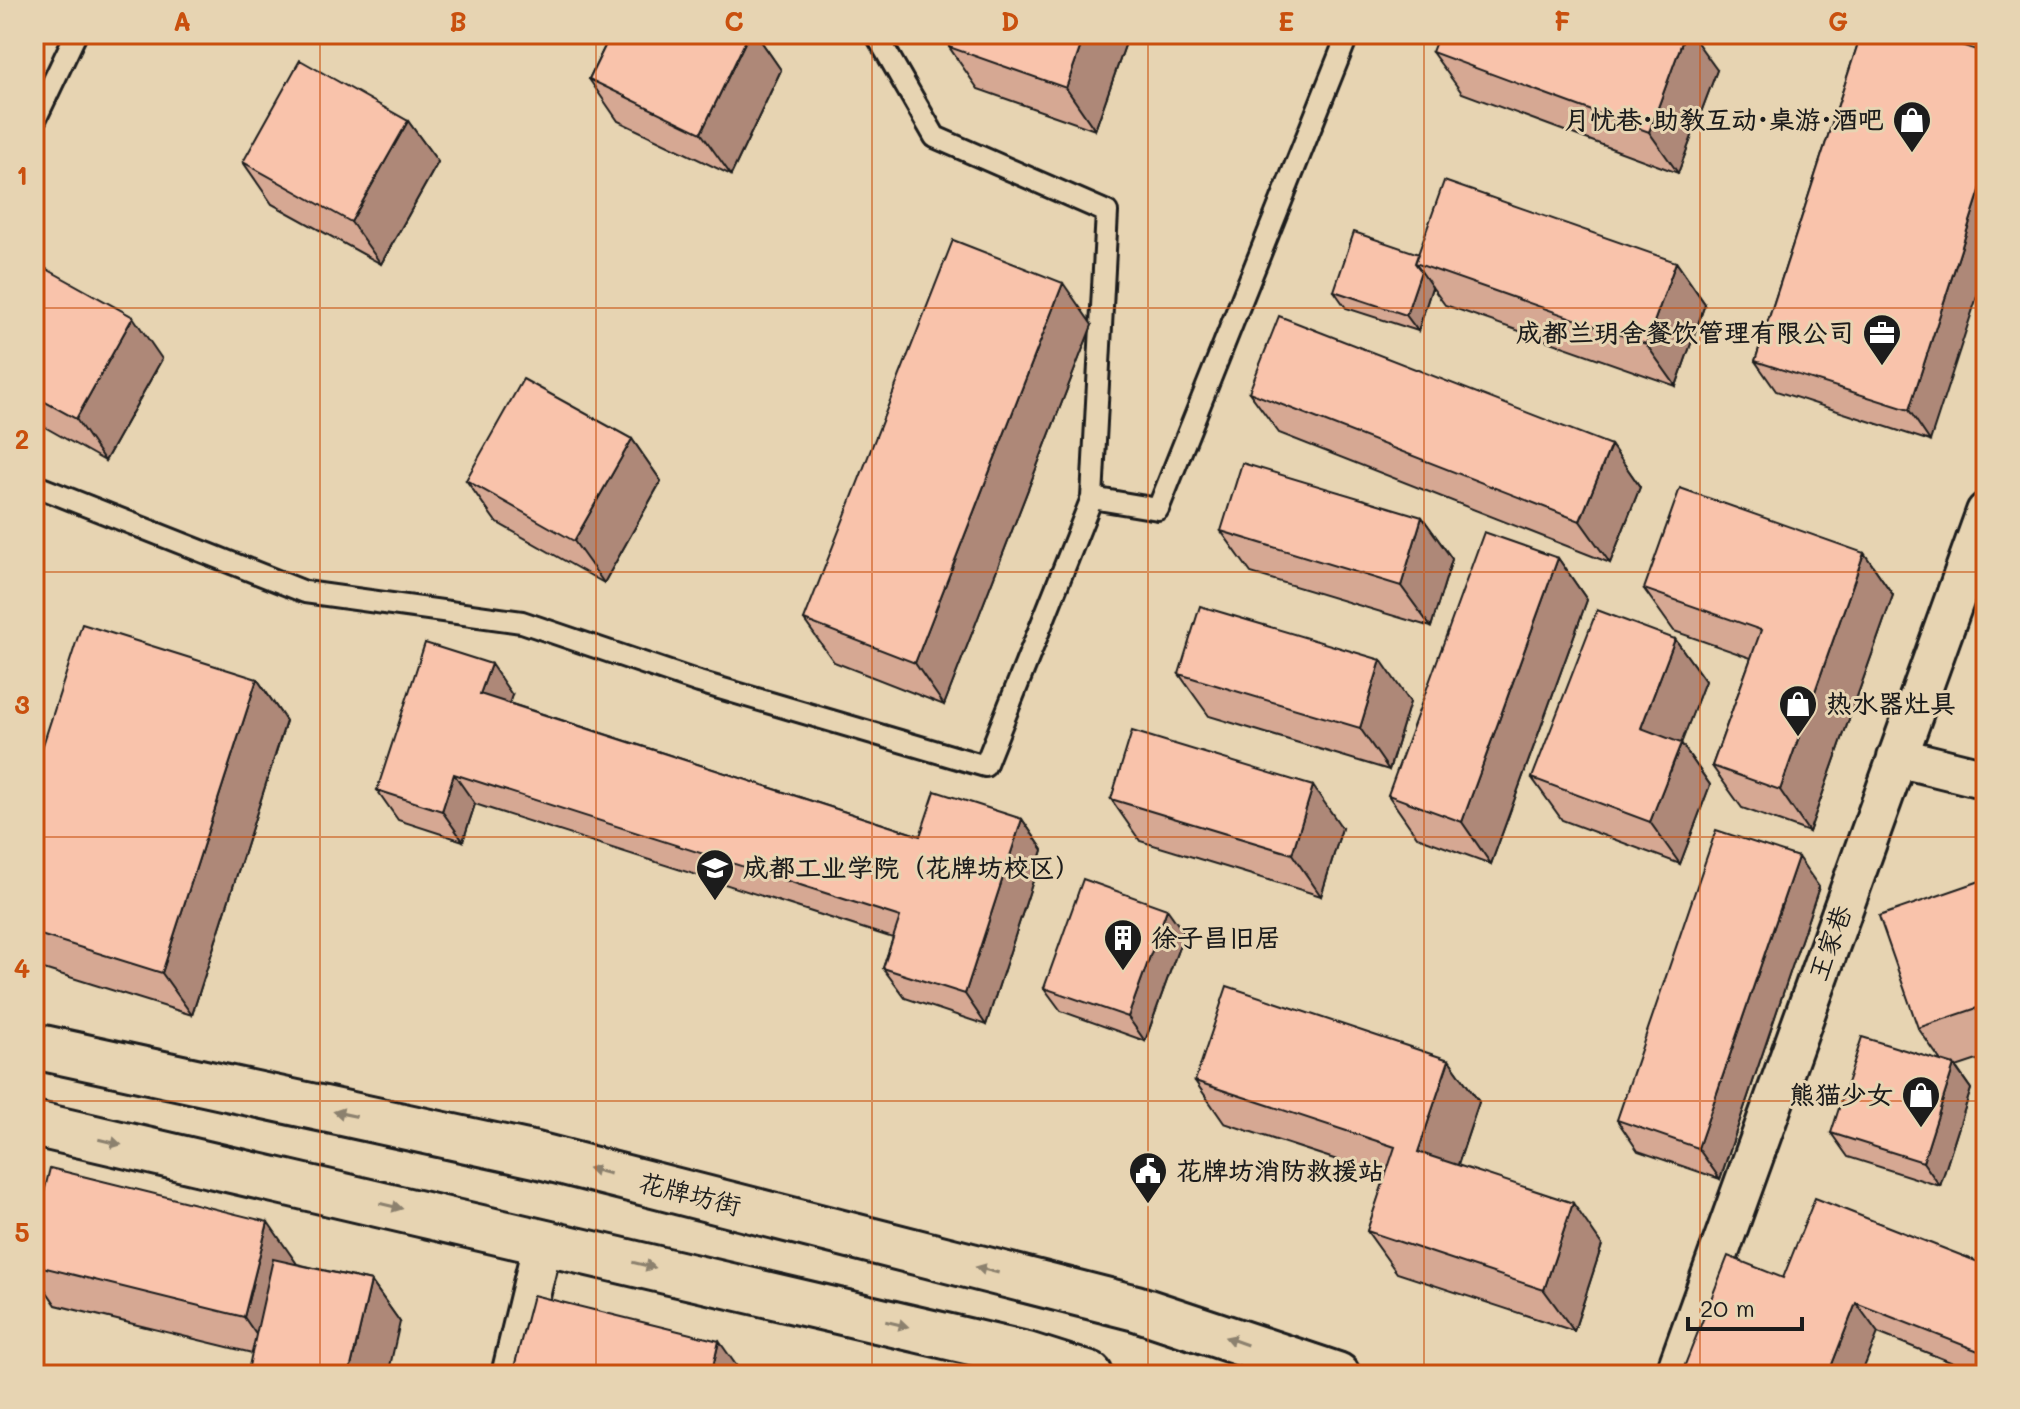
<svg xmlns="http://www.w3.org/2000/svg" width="2020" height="1409" font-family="Mali,'LXGW WenKai TC',sans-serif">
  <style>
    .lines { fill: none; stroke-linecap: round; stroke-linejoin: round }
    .lane-casing { stroke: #1c1c1c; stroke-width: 26 }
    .street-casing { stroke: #1c1c1c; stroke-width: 44 }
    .primary-casing { stroke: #1c1c1c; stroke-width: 50 }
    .lane { stroke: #e7d4b2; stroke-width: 20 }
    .street { stroke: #e7d4b2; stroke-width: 38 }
    .primary { stroke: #e7d4b2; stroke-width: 44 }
    .wall { fill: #d6a893; stroke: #1c1c1c; stroke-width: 2 }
    .shaded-wall { fill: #ae8878; stroke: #1c1c1c; stroke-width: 2 }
    .building { fill: #f9c3ab; stroke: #1c1c1c; stroke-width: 2 }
    .oneway { fill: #8c816e }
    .grid { fill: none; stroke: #c9500e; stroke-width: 2; stroke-opacity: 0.55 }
    .labels { text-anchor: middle; stroke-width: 6; stroke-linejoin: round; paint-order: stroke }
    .poi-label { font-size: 26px; font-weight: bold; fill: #1c1c1c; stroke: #e7d4b2; text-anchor: start }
    .street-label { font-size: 26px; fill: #1c1c1c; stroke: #e7d4b2 }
    .neatline { fill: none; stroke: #c9500e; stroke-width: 3 }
    .grid-label { font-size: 26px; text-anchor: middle; font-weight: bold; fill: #c9500e }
  </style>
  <rect width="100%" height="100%" fill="#e7d4b2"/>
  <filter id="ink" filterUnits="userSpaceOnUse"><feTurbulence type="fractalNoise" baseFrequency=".0125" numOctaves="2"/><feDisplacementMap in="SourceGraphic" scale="16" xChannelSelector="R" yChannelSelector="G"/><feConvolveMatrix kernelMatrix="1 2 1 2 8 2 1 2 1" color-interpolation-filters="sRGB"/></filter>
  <g filter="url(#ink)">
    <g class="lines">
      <defs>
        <path id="lane" d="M34 122 76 34
          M34 485 305 592 522 622 699 682 985 766 1092 498 1107 212 935 137 876 34
          M1092 498 1158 509 1348 34"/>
        <path id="street" d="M1897 757 1986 779
          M511 1375 543 1242
          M1675 1375 1986 512"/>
        <path id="primary" d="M34 1046 536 1155 1136 1308 1337 1375
          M34 1124 1027 1355 1090 1375"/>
      </defs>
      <!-- lane casing -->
      <use href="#lane" class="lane-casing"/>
      <!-- street casing -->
      <use href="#street" class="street-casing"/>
      <!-- primary casing -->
      <use href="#primary" class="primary-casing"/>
      <!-- lane -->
      <use href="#lane" class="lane"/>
      <!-- street -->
      <use href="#street" class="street"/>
      <!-- primary -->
      <use href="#primary" class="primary"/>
    </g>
    <!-- wall -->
    <path class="wall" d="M611 34H756L781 70 731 175 618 121 589 79Z
      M954 34H1129L1095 130 978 89 949 47Z
      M1861 34 1930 441 1776 391 1755 361Z
      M1432 52 1717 70 1678 173 1462 93Z
      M408 121 438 162 381 264 272 204 243 162Z
      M1419 254 1676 262 1705 304 1676 386 1445 305 1432 287 1418 331 1346 308 1334 291Z
      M34 262 162 359 105 461 34 421Z
      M1092 325 944 705 834 662 804 620Z
      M1249 392 1611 445 1640 487 1610 563 1279 433Z
      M632 439 661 481 604 583 496 522 466 480Z
      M1422 517 1452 559 1431 627 1251 573 1221 531Z
      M1864 553 1893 595 1809 832 1742 808 1712 766 1751 658 1674 631 1644 589Z
      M1558 558 1587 600 1491 864 1417 837 1388 795Z
      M1675 639 1705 681 1681 743 1710 785 1680 864 1562 820 1532 778Z
      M1179 674 1410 702 1389 770 1209 716Z
      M257 679 286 721 192 1015 34 966V773Z
      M512 695 509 703 920 836 1022 819 1043 850 986 1025 905 998 883 968 893 938 475 804 463 841 398 820 377 790Z
      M1111 799 1342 828 1321 896 1140 841Z
      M1986 879V1057L1956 1067 1971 1089 1940 1186 1848 1157 1831 1133 1941 1061 1918 1028Z
      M1819 887 1720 1179 1638 1151 1617 1120Z
      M1184 933 1145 1041 1061 1011 1044 988Z
      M1449 1060 1479 1102 1458 1165 1602 1245 1574 1331 1397 1273 1367 1231 1386 1176 1224 1123 1195 1081Z
      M34 1233 297 1264 371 1281 400 1322 252 1353 56 1305 34 1273Z
      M1986 1265V1375H1983L1878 1333 1783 1278Z"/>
    <!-- shaded-wall -->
    <path class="shaded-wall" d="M749 34H756L781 70 731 175 701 133Z
      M1085 34H1129L1095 130 1066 88Z
      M1685 34H1691L1717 70 1678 173 1649 132Z
      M408 121 438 162 381 264 351 222Z
      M1986 172V269L1930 441 1909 410Z
      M1676 262 1705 304 1676 386 1646 344Z
      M1421 271 1432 287 1418 331 1406 315Z
      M1063 283 1092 325 944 705 915 663Z
      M133 317 162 359 105 461 76 419Z
      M632 439 661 481 604 583 574 541Z
      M1611 445 1640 487 1610 563 1580 521Z
      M1422 517 1452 559 1431 627 1401 586Z
      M1864 553 1893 595 1809 832 1780 790Z
      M1558 558 1587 600 1491 864 1462 822Z
      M1675 639 1705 681 1671 770 1641 728Z
      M1381 660 1410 702 1389 770 1360 728Z
      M491 664 512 695 502 725 480 694Z
      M257 679 286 721 192 1015 162 973Z
      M1681 743 1710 785 1680 864 1650 822Z
      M454 774 475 804 463 841 442 811Z
      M1313 786 1342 828 1321 896 1292 854Z
      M1022 819 1043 850 986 1025 965 994Z
      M1798 857 1819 887 1720 1179 1698 1148Z
      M1167 909 1184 933 1145 1041 1128 1017Z
      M1449 1060 1479 1102 1448 1194 1418 1152Z
      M1954 1065 1971 1089 1940 1186 1923 1162Z
      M1573 1203 1602 1245 1574 1331 1544 1290Z
      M268 1222 297 1264 273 1359 244 1317Z
      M371 1281 400 1322 388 1375H349Z
      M1856 1303 1878 1333 1861 1375H1830L1829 1372Z
      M719 1341 743 1375H711Z"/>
    <!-- building -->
    <path class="building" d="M611 34H749L701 133 589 79Z
      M954 34H1085L1066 88 949 47Z
      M1439 34H1685L1649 132 1432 52Z
      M1861 34H1927L1986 53V172L1909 410 1755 361Z
      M300 60 408 121 351 222 243 162Z
      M1444 181 1676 262 1646 344 1415 263Z
      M1354 232 1419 254 1415 263 1421 271 1406 315 1334 291Z
      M953 240 1063 283 915 663 804 620Z
      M34 262 133 317 76 419 34 396Z
      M1279 316 1611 445 1580 521 1249 392Z
      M523 379 632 439 574 541 466 480Z
      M1242 463 1422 517 1401 586 1221 531Z
      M1680 488 1864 553 1780 790 1712 766 1761 630 1644 589Z
      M1484 532 1558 558 1462 822 1388 795Z
      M1200 606 1381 660 1360 728 1179 674Z
      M1597 610 1675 639 1641 728 1681 743 1650 822 1532 778Z
      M82 624 257 679 162 973 34 933V773Z
      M425 643 491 664 480 694 920 836 935 791 1022 819 965 994 883 968 900 917 454 774 442 811 377 790Z
      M1132 731 1313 786 1292 854 1111 799Z
      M1716 830 1798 857 1698 1148 1617 1120Z
      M1083 879 1167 909 1128 1017 1044 988Z
      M1986 879V1005L1918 1028 1879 916Z
      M1227 986 1449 1060 1418 1152 1573 1203 1544 1290 1367 1231 1395 1147 1195 1081Z
      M1862 1037 1954 1065 1923 1162 1831 1133Z
      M50 1168 268 1222 244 1317 34 1265V1233Z
      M1815 1198 1986 1265V1354L1856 1303 1829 1372 1835 1375H1681L1728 1256 1783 1278Z
      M273 1259 371 1281 349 1375H247Z
      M533 1295 719 1341 711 1375H512Z"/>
    <!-- one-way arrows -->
    <defs><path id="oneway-solid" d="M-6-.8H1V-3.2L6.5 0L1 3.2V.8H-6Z" transform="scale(2)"/></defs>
    <g class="oneway">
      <use href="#oneway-solid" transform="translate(345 1114) rotate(-168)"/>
      <use href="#oneway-solid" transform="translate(110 1142) rotate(13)"/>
      <use href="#oneway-solid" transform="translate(599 1171) rotate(-166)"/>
      <use href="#oneway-solid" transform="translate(391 1206) rotate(13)"/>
      <use href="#oneway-solid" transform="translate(644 1265) rotate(13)"/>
      <use href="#oneway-solid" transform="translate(987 1270) rotate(-166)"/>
      <use href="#oneway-solid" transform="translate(897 1324) rotate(13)"/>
      <use href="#oneway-solid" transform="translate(1236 1341) rotate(-161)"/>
    </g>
  </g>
  <!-- grid -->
  <path class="grid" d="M320 34V1375M596 34V1375M872 34V1375M1148 34V1375M1424 34V1375M1700 34V1375M34 308H1986M34 572H1986M34 837H1986M34 1101H1986"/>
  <!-- icons -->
  <defs>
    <symbol id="shop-pin" viewBox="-11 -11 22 30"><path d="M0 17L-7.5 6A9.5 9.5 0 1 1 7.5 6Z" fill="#1c1c1c" stroke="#e7d4b2"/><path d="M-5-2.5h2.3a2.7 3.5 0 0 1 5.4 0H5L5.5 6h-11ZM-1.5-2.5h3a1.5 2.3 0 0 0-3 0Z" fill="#fff"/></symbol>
    <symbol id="office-pin" viewBox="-11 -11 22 30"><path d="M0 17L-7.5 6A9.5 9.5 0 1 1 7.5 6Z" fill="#1c1c1c" stroke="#e7d4b2"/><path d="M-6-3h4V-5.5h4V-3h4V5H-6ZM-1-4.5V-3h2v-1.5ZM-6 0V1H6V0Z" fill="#fff"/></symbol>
    <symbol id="university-pin" viewBox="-11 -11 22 30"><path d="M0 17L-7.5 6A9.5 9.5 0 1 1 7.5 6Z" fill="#1c1c1c" stroke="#e7d4b2"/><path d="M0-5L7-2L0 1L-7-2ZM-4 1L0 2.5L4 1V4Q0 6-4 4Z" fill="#fff"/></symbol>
    <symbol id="building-pin" viewBox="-11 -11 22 30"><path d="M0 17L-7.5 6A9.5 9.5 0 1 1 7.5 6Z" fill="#1c1c1c" stroke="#e7d4b2"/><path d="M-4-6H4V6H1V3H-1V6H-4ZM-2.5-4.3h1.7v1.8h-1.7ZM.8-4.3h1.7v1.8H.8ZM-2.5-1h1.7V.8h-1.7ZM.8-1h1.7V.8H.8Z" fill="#fff"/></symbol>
    <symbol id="civic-pin" viewBox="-11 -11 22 30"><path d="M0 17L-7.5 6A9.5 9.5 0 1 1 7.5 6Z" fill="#1c1c1c" stroke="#e7d4b2"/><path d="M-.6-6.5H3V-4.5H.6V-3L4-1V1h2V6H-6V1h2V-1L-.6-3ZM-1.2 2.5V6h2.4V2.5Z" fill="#fff"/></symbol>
  </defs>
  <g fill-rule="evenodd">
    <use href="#shop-pin" x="1890" y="98" width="44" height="60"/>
    <use href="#office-pin" x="1860" y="311" width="44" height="60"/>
    <use href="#shop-pin" x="1776" y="682" width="44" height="60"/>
    <use href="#university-pin" x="693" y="846" width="44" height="60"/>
    <use href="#building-pin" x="1101" y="916" width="44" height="60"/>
    <use href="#shop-pin" x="1899" y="1073" width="44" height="60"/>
    <use href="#civic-pin" x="1126" y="1149" width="44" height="60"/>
  </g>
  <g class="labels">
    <!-- poi labels -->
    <g class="poi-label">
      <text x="1884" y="129" text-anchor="end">月忧巷·助教互动·桌游·酒吧</text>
      <text x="1854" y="342" text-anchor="end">成都兰玥舍餐饮管理有限公司</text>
      <text x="1826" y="713">热水器灶具</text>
      <text x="743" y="877">成都工业学院（花牌坊校区）</text>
      <text x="1151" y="947">徐子昌旧居</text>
      <text x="1893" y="1104" text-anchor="end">熊猫少女</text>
      <text x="1176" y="1180">花牌坊消防救援站</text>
    </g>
    <!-- street labels -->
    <g class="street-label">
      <text transform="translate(1830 943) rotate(-70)" y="9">王家巷</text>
      <text transform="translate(690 1194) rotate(14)" y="9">花牌坊街</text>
    </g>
  </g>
  <!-- margin -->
  <rect width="2020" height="1409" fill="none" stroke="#e7d4b2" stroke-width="88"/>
  <!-- scale -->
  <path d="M1688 1317v12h114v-12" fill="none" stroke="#1c1c1c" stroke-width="4"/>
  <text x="1700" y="1317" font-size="24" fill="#1c1c1c" stroke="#e7d4b2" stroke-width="6" paint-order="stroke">20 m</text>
  <rect x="44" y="44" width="1932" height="1321" class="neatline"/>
  <g class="grid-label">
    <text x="182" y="31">A</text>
    <text x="458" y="31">B</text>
    <text x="734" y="31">C</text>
    <text x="1010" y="31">D</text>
    <text x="1286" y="31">E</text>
    <text x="1562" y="31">F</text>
    <text x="1838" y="31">G</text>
    <text x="22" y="185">1</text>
    <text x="22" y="449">2</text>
    <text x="22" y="714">3</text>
    <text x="22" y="978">4</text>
    <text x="22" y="1242">5</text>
  </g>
</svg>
